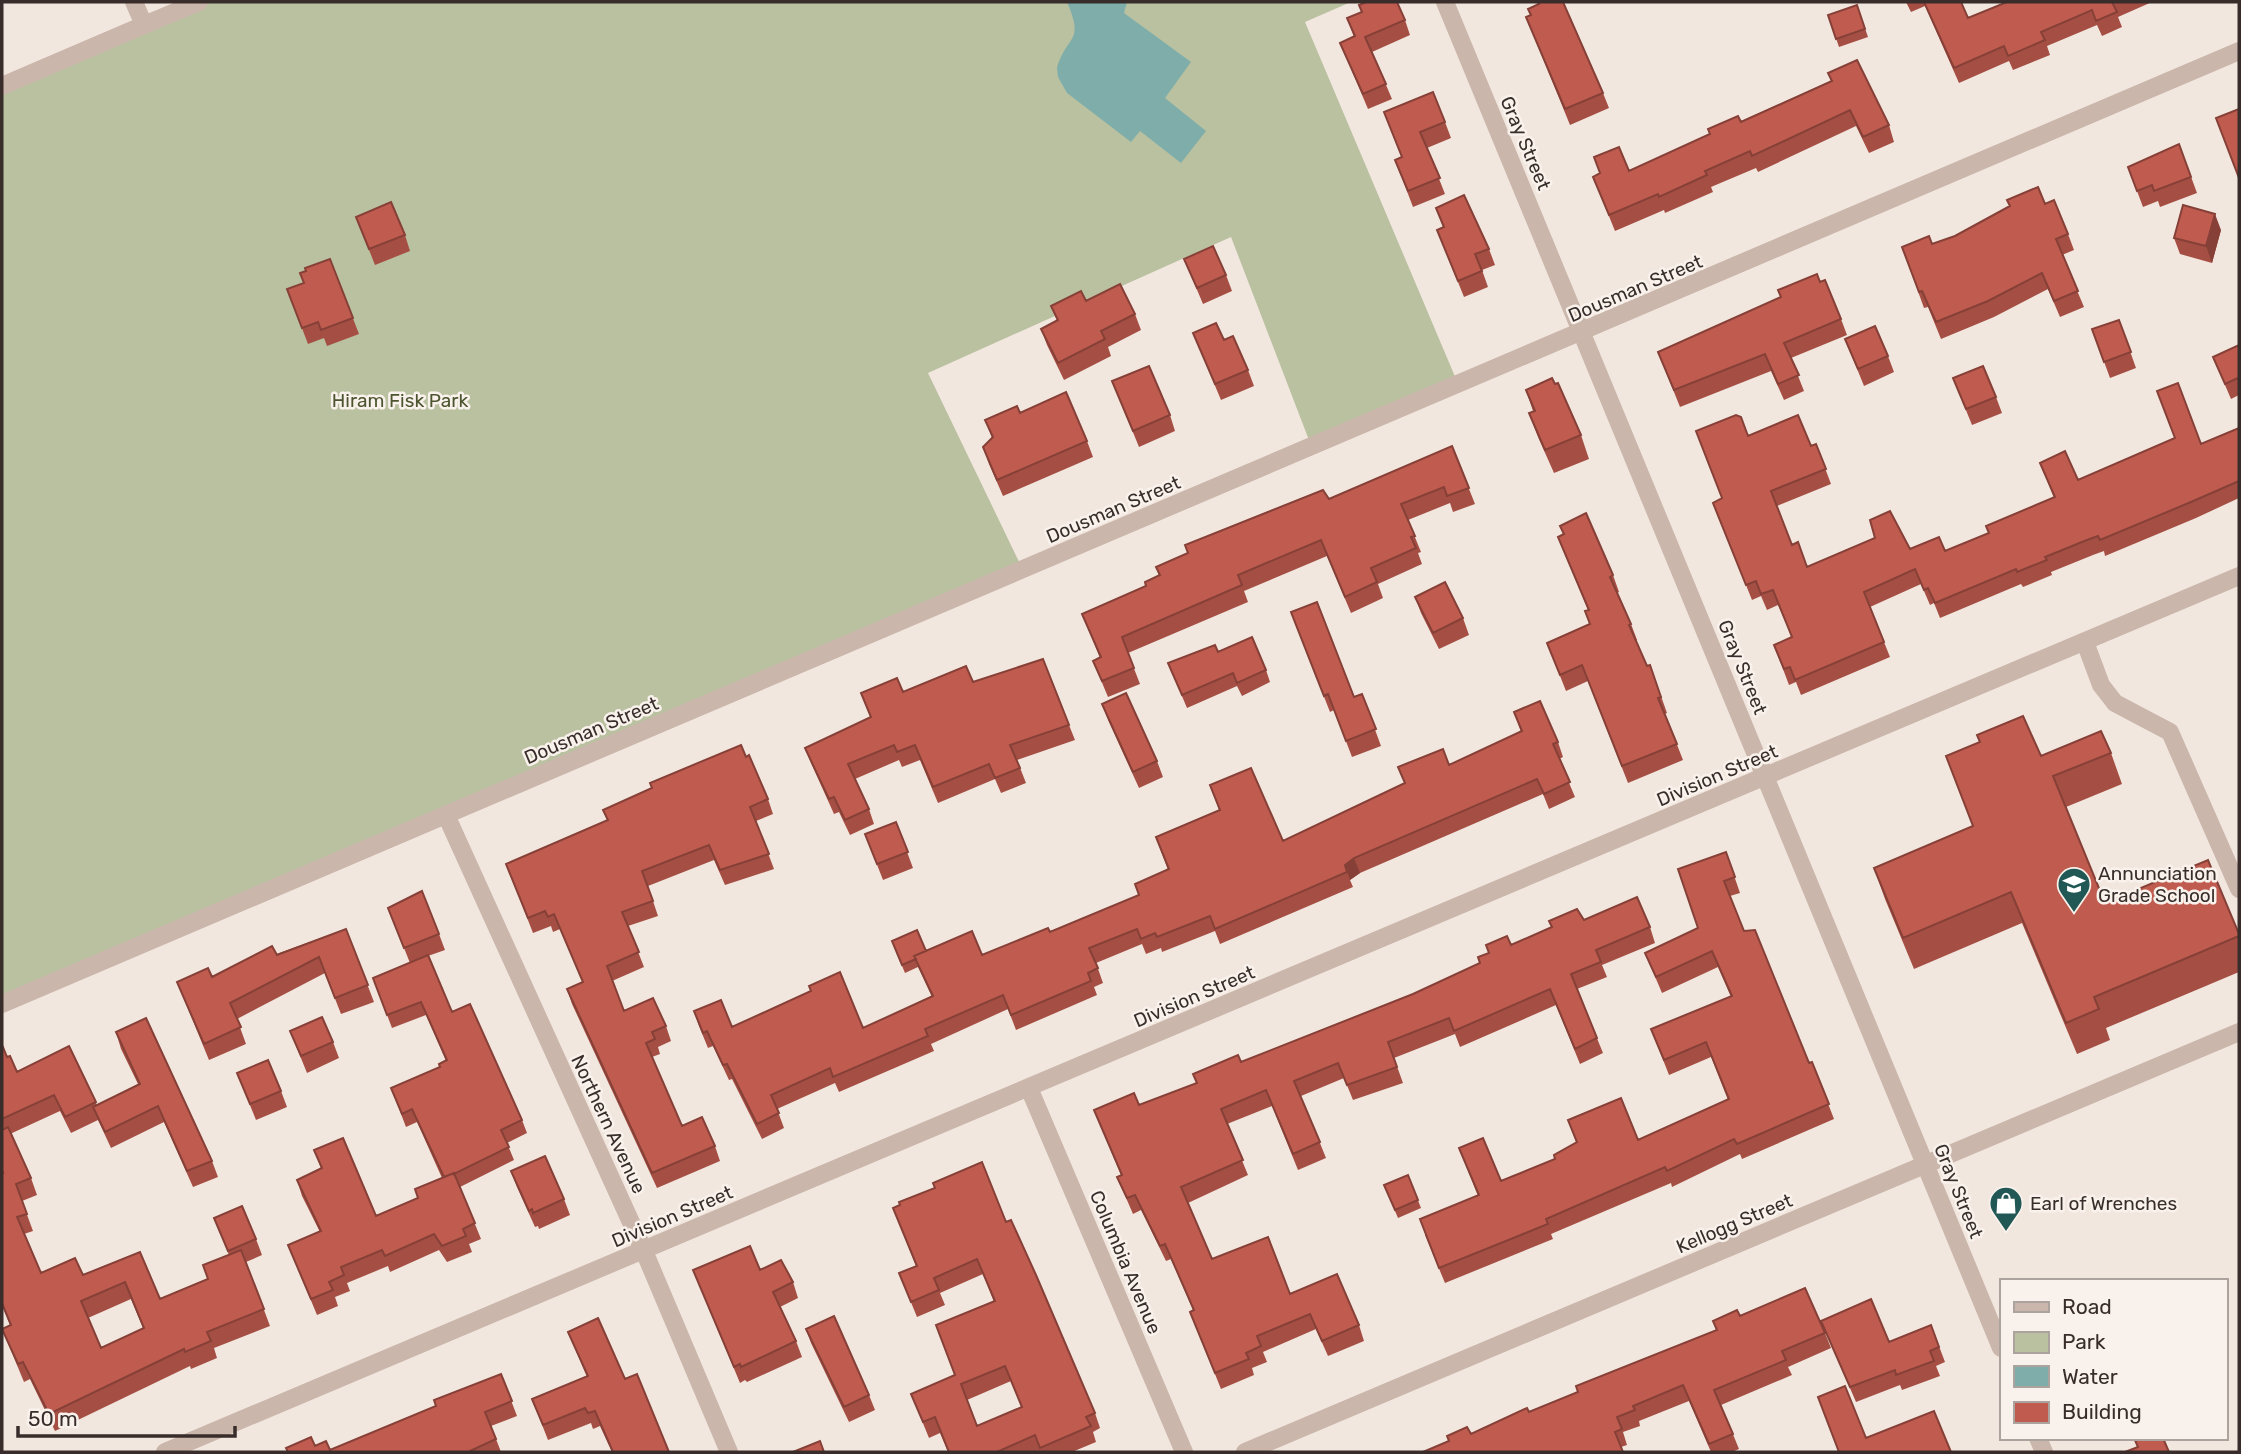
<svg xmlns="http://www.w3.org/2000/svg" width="2241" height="1454" font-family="Rubik,sans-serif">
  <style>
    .green { fill: #bac1a0 }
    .water { fill: #7faeaa }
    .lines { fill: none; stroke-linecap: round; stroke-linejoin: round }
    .service { stroke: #cab6ab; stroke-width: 18 }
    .minor { stroke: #cab6ab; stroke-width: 18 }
    .tertiary { stroke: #cab6ab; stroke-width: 18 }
    .wall { fill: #a54f44; fill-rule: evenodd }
    .shaded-wall { fill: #864037 }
    .building { fill: #c05c4f; stroke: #864037; stroke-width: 2; fill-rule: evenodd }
    .labels { text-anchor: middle; stroke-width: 5; stroke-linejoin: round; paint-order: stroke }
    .street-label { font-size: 19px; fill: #382d2a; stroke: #f9f2ec }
    .park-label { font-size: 19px; fill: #4c552f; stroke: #f9f2ec }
    .poi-label { font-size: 19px; fill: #382d2a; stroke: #f9f2ec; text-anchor: start }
  </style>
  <rect width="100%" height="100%" fill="#f2e7df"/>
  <!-- green -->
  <path class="green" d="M199 2H1351L1305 22 1459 386 1312 448 1231 237 928 373 1023 570 2 1004V86Z"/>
  <!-- water -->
  <path class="water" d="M1067 2H1127L1124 13 1191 62 1165 98 1206 131 1181 163 1140 131 1131 142 1067 93 1058 77 1057 68C1067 34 1085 44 1067 2Z"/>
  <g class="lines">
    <!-- service -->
    <path class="service" d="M2 86 144 25
      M2085 642 2101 685 2115 703 2170 732 2239 889"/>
    <!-- minor -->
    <path class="minor" d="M134 2 144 25 199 2
      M1445 2 2001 1348
      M446 815 644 1251 729 1452
      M1029 1088 1184 1452
      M2038 1438 2044 1452
      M165 1452 2239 576
      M1245 1452 2239 1032"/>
    <!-- tertiary -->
    <path class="tertiary" d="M2 1004 2239 51"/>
  </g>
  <!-- wall -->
  <path class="wall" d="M1537 2H1563L1603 93 1609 108 1570 125 1526 17 1531 16 1528 9 1538 5Z
    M1906 2H1961L1968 18 2007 2H2152L2118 17 2122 27 2102 36 2097 25 2047 46 2050 55 2013 70 2009 61 1959 83 1925 6 1911 12Z
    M1359 5 1405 20 1410 35 1372 52 1392 99 1368 109 1340 43 1354 37 1347 18 1362 12Z
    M1857 5 1868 37 1839 47 1828 15Z
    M1828 73 1889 125 1894 142 1869 153 1856 126 1758 172 1756 168 1711 187 1713 192 1665 213 1664 210 1615 231 1593 177 1600 174 1594 157 1629 171 1831 81Z
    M1384 112 1445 122 1451 138 1427 148 1445 194 1413 207 1395 160 1402 157Z
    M2179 144 2197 193 2160 207 2158 201 2143 207 2128 167Z
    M2045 204 2068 234 2074 250 2062 255 2084 307 2060 317 2048 289 1994 317 1941 339 1928 307 1924 308 1902 247 1932 244Z
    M1436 208 1489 249 1495 265 1482 270 1488 287 1464 297 1437 230 1443 227Z
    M356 217 405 235 410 251 375 265Z
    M2221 230 2212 263 2180 254 2174 238Z
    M330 259 359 334 327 346 324 338 308 344 287 289 304 283Z
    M1184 259 1226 275 1232 291 1203 304Z
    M1820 282 1841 319 1847 335 1791 358 1804 391 1784 400 1771 371 1680 407 1658 352Z
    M1086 301 1135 314 1141 330 1108 347 1111 356 1064 380 1047 345 1041 329 1057 321 1051 306Z
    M2119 320 2136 368 2110 378 2092 329Z
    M1193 333 1224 340 1248 370 1254 386 1221 400Z
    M1845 339 1888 356 1894 372 1864 386Z
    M2239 345V395L2231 399 2213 357Z
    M1953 378 1996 397 2002 413 1972 425Z
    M1112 381 1170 415 1175 431 1139 447Z
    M1526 390 1581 435 1589 459 1554 473 1538 437 1529 413 1533 411Z
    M1020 413 1087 441 1093 457 1003 496 989 464 983 447 992 438 985 420Z
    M2239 428V498L2196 518 2105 556 2104 551 2093 555 2051 572 2052 575 2023 587 2021 584 1940 618 1934 603 1930 605 1921 584 1870 607 1890 657 1801 695 1796 682 1789 685 1774 645 1792 637 1778 605 1767 610 1761 596 1752 600 1713 503 1722 498 1748 436 1811 446 1816 444 1831 484 1777 506 1792 545 1807 567 1910 549 1945 551 1989 533 2054 498 2040 463 2078 480 2201 444Z
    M1452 446 1475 504 1453 512 1450 503 1408 520 1421 552 1418 553 1422 564 1378 584 1383 598 1351 613 1327 556 1244 591 1248 602 1128 653 1140 684 1108 697 1093 661 1100 658 1082 614 1146 586 1159 576 1156 567 1329 499Z
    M1560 526 1613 575 1619 592 1617 593 1631 624 1637 640 1636 641 1647 666 1650 665 1667 713 1665 714 1683 760 1628 783 1588 681 1566 691 1547 643 1590 624 1585 611 1588 610 1558 537 1564 534Z
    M1415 597 1463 618 1469 635 1439 649 1421 613Z
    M1297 628 1354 697 1362 694 1381 746 1352 757 1334 710 1330 712Z
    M1218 652 1266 670 1270 682 1242 696 1237 686 1187 708 1168 663Z
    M973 682 1069 725 1075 740 1017 760 1026 783 1001 793 995 779 938 803 920 760 902 767 899 760 855 779 869 809 874 824 850 835 839 812 834 814 811 763 805 748 871 718 861 693 903 692Z
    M1102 704 1157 761 1163 777 1139 788 1108 720Z
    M1514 712 1558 742 1563 757 1559 759 1575 797 1549 809 1543 794 1360 873 1350 880 1353 887 1220 944 1215 931 1162 952 1161 948 1146 954 1142 944 1096 963 1103 983 1094 987 1097 995 1016 1030 1008 1009 931 1044 934 1051 839 1092 835 1083 777 1109 784 1128 762 1139 732 1079 729 1080 713 1046 708 1048 699 1026 694 1011 732 1027 863 1028 932 997 918 967 905 973 895 949 982 955 1050 932 1139 895 1168 870 1156 837 1219 810 1210 785 1283 841 1405 783 1398 767 1449 765 1521 732Z
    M2111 753 2122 784 2066 807 2105 903 2239 934V972L2106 1028 2110 1040 2077 1054 2022 923 1914 969 1885 899 1874 868 1973 826 1946 756H2041Z
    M746 757 768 799 773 814 756 821 774 869 725 885 714 860 648 886 658 916 628 926 644 967 612 981 624 1011 666 1026 671 1041 658 1047 660 1054 652 1057 682 1126 715 1146 720 1161 657 1188 572 1004 567 989 583 983 560 929 553 932 551 926 533 933 506 864 607 820 603 810 652 788Z
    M896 822 913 868 883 880 865 834Z
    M1726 852 1740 893 1730 896 1744 931 1809 1063 1812 1062 1834 1119 1742 1159 1740 1154 1672 1187 1671 1183 1551 1234 1553 1239 1445 1283 1425 1235 1478 1196 1459 1148 1501 1181 1555 1159 1576 1142 1568 1120 1638 1140 1728 1100 1711 1057 1669 1075 1651 1029 1731 997 1718 967 1662 993 1645 953 1698 928Z
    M388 908 439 934 445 950 428 956 452 1012 522 1120 527 1133 507 1143 514 1160 460 1187 481 1239 469 1244 472 1252 447 1262 439 1250 390 1272 388 1266 347 1283 350 1291 335 1297 338 1306 317 1315 288 1245 320 1232 302 1196 297 1180 321 1168 314 1150 376 1216 418 1198 442 1178 417 1122 406 1127 391 1088 440 1067 446 1061 426 1015 392 1028 373 978 410 963Z
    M1584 920 1650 927 1655 943 1602 965 1607 977 1577 989 1603 1053 1580 1064 1556 1005 1460 1047 1455 1034 1394 1058 1403 1083 1353 1100 1344 1078 1301 1096 1326 1158 1298 1170 1272 1106 1227 1124 1248 1175 1188 1203 1212 1259 1359 1325 1364 1341 1328 1356 1316 1329 1263 1352 1267 1362 1252 1368 1254 1375 1221 1389 1190 1312 1193 1310 1171 1259 1166 1261 1141 1210 1133 1214 1117 1177 1121 1175 1094 1110 1139 1105 1197 1083 1241 1062 1413 994 1480 964 1511 945Z
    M346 929 374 1002 341 1014 325 973 237 1019 246 1044 209 1060 177 982 212 977Z
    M290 1031 333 1042 339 1058 307 1073Z
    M116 1032 212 1161 218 1177 193 1187 164 1122 111 1148 98 1120 71 1133 60 1111 10 1134 31 1178 37 1195 22 1201 33 1231 24 1234 41 1273 83 1275 140 1252 160 1299 208 1279 229 1255 214 1218 256 1239 262 1255 246 1262 270 1326 214 1348 217 1358 191 1369 190 1366 55 1431 30 1379 24 1382 2 1329 10 1325 2 1306V1048L17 1072 69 1046 97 1105 138 1084 121 1049ZM131 1299 143 1328 101 1348 88 1318Z
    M237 1073 281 1091 287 1107 256 1120Z
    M511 1171 564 1199 570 1215 539 1229 538 1226 535 1227 517 1187Z
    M1408 1175 1421 1208 1398 1218 1384 1185Z
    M893 1208 1006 1222 1095 1413 1100 1428 1093 1432 1096 1442 1072 1452H1041V1451L1037 1452H948L940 1433 929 1438 911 1394 955 1375 994 1302 983 1274 940 1293 945 1305 917 1317 899 1273 916 1266ZM1011 1381 1022 1408 977 1426 967 1400Z
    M693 1270 793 1282 798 1298 780 1307 796 1341 802 1357 747 1382 745 1380 740 1383Z
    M1740 1316 1825 1333 1831 1348 1788 1367 1792 1375 1721 1405 1739 1449 1732 1452H1711L1689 1401 1639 1421 1640 1426 1623 1432 1627 1445 1621 1447 1471 1434 1578 1392 1717 1330 1713 1321Z
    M1821 1321 1889 1342 1931 1325 1945 1362 1936 1366 1940 1376 1902 1390 1900 1385 1856 1402Z
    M806 1329 869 1395 875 1410 849 1422 811 1343Z
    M568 1332 625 1379 669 1452H612L600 1426 593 1429 591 1423 548 1440 532 1399 587 1377Z
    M501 1374 517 1416 491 1426 501 1452H287L315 1446 330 1450 436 1406Z"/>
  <!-- shaded-wall -->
  <path class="shaded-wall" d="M2215 214 2221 230 2212 263 2206 246Z
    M1354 858 1360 873 1350 880 1345 865Z"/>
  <!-- building -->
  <path class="building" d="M1366 2H1397L1405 20 1365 37 1386 84 1363 94 1340 43 1355 36 1347 18 1362 12 1359 5Z
    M1537 2H1563L1603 93 1565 109 1526 17 1531 15 1528 9 1539 4Z
    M1924 2H1961L1968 18 2007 2H2114H2112L2117 12 2096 21 2092 10 2041 32 2045 40 2008 56 2004 46 1954 68Z
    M1857 5 1865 29 1836 39 1828 15Z
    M1857 60 1889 125 1863 137 1850 110 1752 156 1750 151 1705 171 1707 175 1659 197 1658 194 1609 215 1593 177 1600 173 1594 157 1619 147 1629 171 1710 134 1708 129 1738 116 1741 122 1832 81 1828 73Z
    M1433 92 1445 122 1420 132 1440 178 1408 191 1395 160 1402 157 1384 112Z
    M2239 109V178L2216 118Z
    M2179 144 2191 177 2154 191 2152 185 2137 191 2128 167Z
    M2038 187 2045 204 2054 200 2068 234 2056 239 2078 291 2054 301 2042 273 1988 301 1936 322 1922 291 1919 292 1902 247 1929 236 1932 244 1955 236 2010 206 2007 200Z
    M1464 195 1489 249 1475 254 1482 271 1458 281 1437 230 1444 227 1436 208Z
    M391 202 405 235 369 249 356 217Z
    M2183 205 2215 214 2206 246 2174 238Z
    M1213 246 1226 275 1197 288 1184 259Z
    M330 259 353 318 321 330 318 322 302 328 287 289 304 283 300 273 306 271 305 268Z
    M1817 274 1820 282 1825 280 1841 319 1784 343 1799 375 1778 384 1765 354 1674 390 1658 352 1781 297 1778 290Z
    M1120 284 1135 314 1101 331 1105 339 1058 363 1041 329 1058 320 1051 306 1081 291 1086 301Z
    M2119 320 2131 352 2104 362 2092 329Z
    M1216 323 1224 340 1233 336 1248 370 1215 384 1193 333Z
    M1875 326 1888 356 1858 369 1845 339Z
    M2239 345V381L2238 378 2225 384 2213 357Z
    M1149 366 1170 415 1133 431 1112 381Z
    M1983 366 1996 397 1966 409 1953 378Z
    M1552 378 1555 384 1558 383 1581 435 1545 450 1529 413 1535 411 1526 390Z
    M2178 383 2201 444 2239 428V481L2191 502 2100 540 2098 536 2087 540 2045 557 2047 560 2017 572 2016 569 1935 603 1928 588 1924 590 1915 569 1864 592 1884 642 1795 680 1790 667 1784 669 1774 645 1792 637 1773 590 1761 594 1756 581 1746 585 1713 503 1722 498 1696 431 1736 415 1741 417 1748 436 1798 415 1811 446 1816 444 1826 469 1771 491 1792 545 1798 542 1807 567 1875 538 1870 520 1890 511 1910 549 1939 537 1945 551 1989 533 1986 526 2055 497 2040 463 2065 451 2078 480 2175 438 2157 391Z
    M1066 392 1087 441 997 480 983 447 993 437 985 420 1017 406 1020 413Z
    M1452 446 1469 488 1447 496 1444 487 1401 504 1415 536 1411 537 1416 548 1371 568 1377 582 1345 597 1321 540 1238 575 1242 585 1122 637 1134 668 1102 681 1093 661 1101 657 1082 614 1146 586 1145 582 1160 575 1156 567 1188 553 1185 545 1323 490 1329 499Z
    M1586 513 1613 575 1610 577 1631 624 1629 625 1647 666 1650 665 1661 697 1658 698 1677 744 1622 766 1582 665 1560 675 1547 643 1590 624 1585 611 1589 610 1558 537 1564 534 1560 526Z
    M1445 582 1463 618 1433 633 1415 597Z
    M1317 602 1354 697 1362 694 1376 729 1346 741 1328 694 1324 696 1291 612Z
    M1252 637 1266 670 1237 683 1233 673 1182 695 1168 663 1215 645 1218 652Z
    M1043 659 1069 725 1010 745 1020 768 995 778 989 764 933 787 915 745 897 752 894 745 848 764 869 809 845 820 834 797 829 799 805 748 871 717 861 693 897 678 903 692 966 666 973 682Z
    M1126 693 1157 761 1133 772 1102 704Z
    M1540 701 1558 742 1553 744 1570 782 1544 794 1537 779 1354 858 1345 865 1347 872 1215 929 1210 916 1157 937 1155 933 1141 939 1137 929 1089 948 1098 968 1088 973 1091 981 1011 1015 1003 995 925 1029 928 1036 833 1077 830 1068 771 1095 779 1113 757 1124 727 1064 723 1065 707 1031 703 1033 694 1011 721 1000 732 1027 811 991 809 986 840 972 863 1028 933 996 914 956 972 931 982 955 1048 928 1050 932 1139 895 1135 884 1169 869 1156 837 1220 810 1210 785 1251 768 1283 841 1405 783 1398 767 1443 749 1449 765 1522 731 1514 712Z
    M2023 716 2041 756 2101 731 2111 753 2053 776 2105 903 2208 860 2239 934V936L2094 997 2099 1009 2066 1023 2011 892 1903 938 1874 868 1973 826 1946 756 1980 742 1977 735Z
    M741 745 746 757 749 755 768 799 750 807 769 854 720 870 709 845 642 871 653 901 622 912 639 952 607 966 624 1011 653 998 666 1026 652 1032 655 1039 646 1043 682 1126 702 1117 715 1146 652 1173 567 989 583 982 554 914 548 917 545 911 528 918 506 864 608 820 603 810 652 788 650 783Z
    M896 822 908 852 877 864 865 834Z
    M1726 852 1735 877 1724 881 1744 931 1755 930 1809 1063 1812 1062 1829 1104 1737 1144 1734 1139 1667 1171 1665 1167 1546 1219 1548 1224 1439 1268 1420 1219 1479 1195 1459 1148 1483 1138 1501 1181 1555 1159 1554 1155 1577 1142 1568 1120 1621 1098 1638 1140 1729 1099 1706 1042 1664 1060 1651 1029 1732 996 1712 951 1656 977 1645 953 1698 928 1678 869Z
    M422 891 439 934 404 948 388 908Z
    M1637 897 1650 927 1596 950 1601 962 1571 974 1597 1038 1575 1049 1550 989 1454 1031 1449 1018 1388 1042 1397 1067 1347 1085 1338 1063 1294 1081 1320 1142 1293 1154 1266 1090 1221 1109 1243 1160 1181 1187 1212 1259 1268 1237 1290 1294 1337 1274 1359 1325 1322 1341 1310 1314 1257 1336 1261 1346 1246 1353 1249 1359 1215 1373 1190 1312 1194 1310 1165 1244 1160 1246 1135 1195 1127 1198 1117 1177 1122 1175 1094 1110 1134 1093 1139 1105 1197 1083 1193 1074 1238 1055 1241 1062 1413 994 1480 963 1478 957 1489 953 1486 945 1507 936 1511 945 1552 927 1549 921 1577 909 1584 920Z
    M346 929 368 985 335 998 319 957 230 1003 241 1027 204 1044 177 982 208 968 212 977 272 946 277 955Z
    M917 930 926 951 914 956 916 959 902 965 892 941Z
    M428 955 452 1012 470 1004 522 1120 501 1130 509 1147 454 1174V1173L444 1177 412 1109 402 1114 391 1088 440 1067 439 1064 447 1060 421 1002 387 1015 373 978Z
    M322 1017 333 1042 301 1056 290 1031Z
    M146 1018 212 1161 187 1171 158 1106 105 1132 93 1107 140 1084 116 1032Z
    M69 1046 96 1102 65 1117 54 1095 2 1119V1048L3 1047 7 1057 10 1056 17 1072Z
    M268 1060 281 1091 250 1104 237 1073Z
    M8 1127 31 1178 16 1184 27 1214 17 1217 41 1273 75 1258 83 1275 140 1252 160 1299 208 1279 203 1265 241 1250 264 1309 207 1332 211 1341 185 1352 184 1349 49 1414 23 1362 18 1364 2 1329 11 1325 2 1303V1173H3L2 1170V1130ZM125 1282 144 1328 101 1348 81 1301Z
    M343 1138 376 1216 418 1198 415 1189 454 1173 475 1223 463 1229 466 1236 442 1246 434 1234 385 1256 382 1250 341 1267 344 1275 329 1282 333 1290 311 1299 288 1245 321 1231 297 1180 322 1168 314 1150Z
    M545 1156 564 1199 533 1213 532 1209 529 1211 511 1171Z
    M982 1162 1006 1222 1011 1220 1036 1275 1095 1413 1086 1417 1091 1426 1040 1448 1035 1435 997 1452H949L935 1417 923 1422 911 1394 955 1375 936 1325 995 1301 977 1259 934 1278 939 1290 911 1302 899 1273 917 1266 893 1208 900 1205 899 1202 935 1188 933 1183ZM1005 1366 1022 1407 977 1426 961 1384Z
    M1408 1175 1418 1200 1395 1210 1384 1185Z
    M242 1206 256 1239 228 1251 214 1218Z
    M750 1246 760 1270 781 1260 793 1282 773 1292 796 1341 741 1367 740 1364 734 1367 693 1270Z
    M1805 1288 1825 1333 1782 1351 1786 1360 1714 1390 1733 1434 1709 1444 1683 1385 1633 1406 1635 1410 1617 1417 1622 1429 1615 1432 1623 1452H1423L1449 1441 1447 1436 1467 1427 1471 1434 1527 1408 1529 1412 1578 1392 1576 1386 1717 1330 1713 1321 1737 1310 1740 1316Z
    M1871 1299 1889 1342 1931 1325 1939 1347 1930 1351 1934 1361 1896 1375 1895 1370 1850 1387 1821 1321Z
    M834 1316 869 1395 844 1407 806 1329Z
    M598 1318 625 1379 637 1374 669 1452H613L595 1411 588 1413 585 1408 543 1425 532 1399 588 1376 568 1332Z
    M501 1374 512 1401 485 1412 496 1439 468 1452H288L286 1448 311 1437 315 1446 326 1441 330 1450 436 1406 434 1400Z
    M1845 1386 1866 1438 1934 1411 1951 1452H1839L1818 1397Z
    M2134 1438H2163L2169 1452H2125L2138 1447Z
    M820 1441 824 1452H793Z"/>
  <!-- icons -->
  <defs>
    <symbol id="school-pin" viewBox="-11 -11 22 30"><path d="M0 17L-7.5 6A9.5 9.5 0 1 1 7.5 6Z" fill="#215855" stroke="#f9f2ec"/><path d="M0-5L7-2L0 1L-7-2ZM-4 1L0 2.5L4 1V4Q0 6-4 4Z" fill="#fff"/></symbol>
    <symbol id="shop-pin" viewBox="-11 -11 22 30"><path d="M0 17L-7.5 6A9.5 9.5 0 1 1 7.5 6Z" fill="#215855" stroke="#f9f2ec"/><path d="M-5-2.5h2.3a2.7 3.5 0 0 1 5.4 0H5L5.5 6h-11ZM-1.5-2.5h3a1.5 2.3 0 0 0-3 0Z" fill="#fff"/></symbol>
  </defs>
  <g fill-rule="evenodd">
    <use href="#school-pin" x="2055" y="865" width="38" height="52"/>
    <use href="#shop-pin" x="1987" y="1184" width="38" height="52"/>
  </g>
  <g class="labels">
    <!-- street labels -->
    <g class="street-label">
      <text transform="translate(1526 143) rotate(67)" y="7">Gray Street</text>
      <text transform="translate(1635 288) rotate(-23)" y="7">Dousman Street</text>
      <text transform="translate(1113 509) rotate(-23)" y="7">Dousman Street</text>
      <text transform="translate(1743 667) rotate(68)" y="7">Gray Street</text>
      <text transform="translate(591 730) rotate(-23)" y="7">Dousman Street</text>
      <text transform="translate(1717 775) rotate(-23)" y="7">Division Street</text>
      <text transform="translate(1194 996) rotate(-23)" y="7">Division Street</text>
      <text transform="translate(609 1124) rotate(65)" y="7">Northern Avenue</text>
      <text transform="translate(1959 1191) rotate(68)" y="7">Gray Street</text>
      <text transform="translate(672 1216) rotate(-23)" y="7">Division Street</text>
      <text transform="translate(1734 1223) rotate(-23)" y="7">Kellogg Street</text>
      <text transform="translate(1126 1262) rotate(67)" y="7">Columbia Avenue</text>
    </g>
    <!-- park labels -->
    <g class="park-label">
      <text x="400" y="407">Hiram Fisk Park</text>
    </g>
    <!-- poi labels -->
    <g class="poi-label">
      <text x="2098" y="880">Annunciation<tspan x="2098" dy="22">Grade School</tspan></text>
      <text x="2030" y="1210">Earl of Wrenches</text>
    </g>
  </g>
  <!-- border -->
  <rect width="2241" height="1454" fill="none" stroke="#382d2a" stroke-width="7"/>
  <!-- legend -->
  <rect x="2000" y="1279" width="228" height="161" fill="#f9f2ec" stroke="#aca39e" stroke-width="2"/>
  <rect x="2014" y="1302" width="35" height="10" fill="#cab6ab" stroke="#aca39e" stroke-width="2"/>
  <text x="2062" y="1314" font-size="21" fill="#382d2a">Road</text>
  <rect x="2014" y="1332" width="35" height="21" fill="#bac1a0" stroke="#aca39e" stroke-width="2"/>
  <text x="2062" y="1349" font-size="21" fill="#382d2a">Park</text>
  <rect x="2014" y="1366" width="35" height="21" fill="#7faeaa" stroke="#aca39e" stroke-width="2"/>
  <text x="2062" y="1384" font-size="21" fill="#382d2a">Water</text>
  <rect x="2014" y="1402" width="35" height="21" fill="#c05c4f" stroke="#aca39e" stroke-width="2"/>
  <text x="2062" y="1419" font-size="21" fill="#382d2a">Building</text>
  <!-- scale -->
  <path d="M18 1426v10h217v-10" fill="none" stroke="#382d2a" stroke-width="3.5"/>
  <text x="28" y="1426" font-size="21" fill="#382d2a" stroke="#f9f2ec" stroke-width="5" paint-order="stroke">50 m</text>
</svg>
